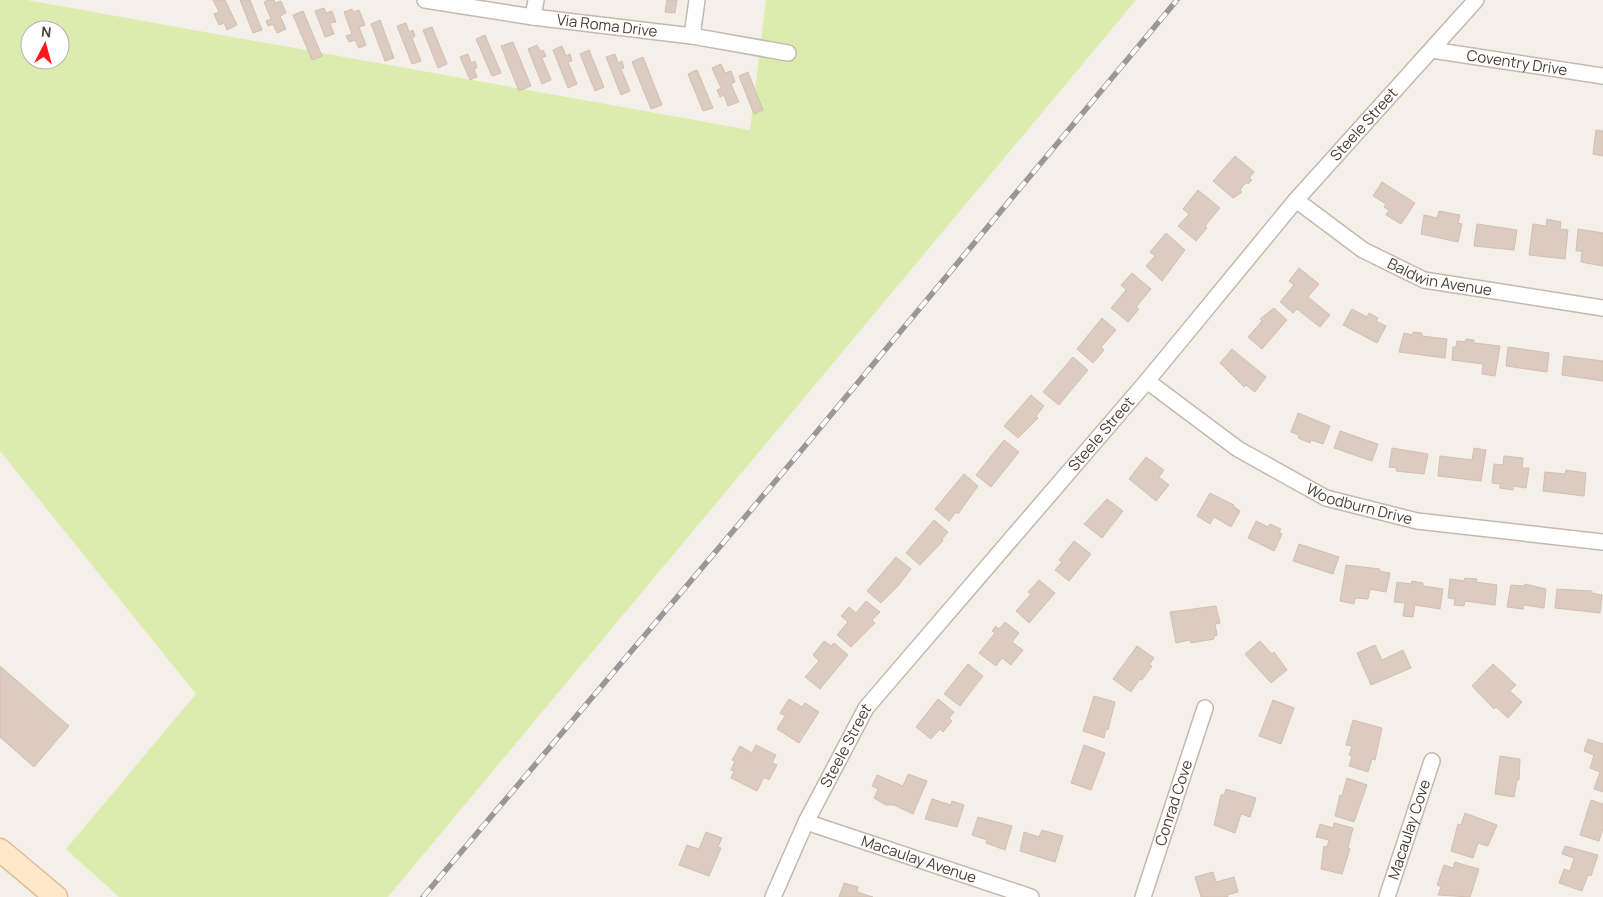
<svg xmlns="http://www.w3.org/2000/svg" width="1603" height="897" font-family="Manrope,sans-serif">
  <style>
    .green { fill: #dcecaf; fill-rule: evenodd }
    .building { fill: #dbcbc0; stroke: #d3bfb0 }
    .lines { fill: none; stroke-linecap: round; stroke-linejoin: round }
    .street-casing { stroke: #c5b8ad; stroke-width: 18 }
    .secondary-casing { stroke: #dbbc98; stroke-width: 25 }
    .street { stroke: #fff; stroke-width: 15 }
    .secondary { stroke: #ffe8c9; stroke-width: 22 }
    .rail-casing { stroke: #989898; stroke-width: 5.5 }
    .rail { stroke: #fff; stroke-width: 4; stroke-dasharray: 11; stroke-linecap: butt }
    .labels { text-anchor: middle; stroke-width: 4.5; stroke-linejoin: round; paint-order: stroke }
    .street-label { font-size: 15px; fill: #4a3e36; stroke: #fff }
  </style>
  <rect width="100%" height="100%" fill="#f5efe9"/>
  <!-- green -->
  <path class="green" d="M0 0H27L750 130 766 0H1136L388 897H119L66 849 196 694 0 451ZM30 30H60V60H30Z"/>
  <!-- building -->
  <path class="building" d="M213 0H225L237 25 227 30 224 23 219 25 214 14 219 12Z
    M240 0H250L262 30 253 33Z
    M268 0H274L275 3 281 1 286 13 280 16 286 29 277 33 273 24 268 26 266 21 271 19 264 2Z
    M667 0H677L675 13 665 12Z
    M324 8 326 13 332 11 336 22 330 23 334 34 325 37 315 11Z
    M352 9 353 12 359 10 365 25 359 27 366 45 359 48 355 40 349 42 346 36 352 34 344 12Z
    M303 11 322 56 312 60 293 15Z
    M380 20 394 58 385 61 371 24Z
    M406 23 409 32 413 30 415 36 412 38 421 61 412 64 397 26Z
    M432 27 447 64 438 68 423 30Z
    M485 35 501 73 492 76 476 39Z
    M513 42 531 86 519 91 501 46Z
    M537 45 540 51 543 50 546 56 542 58 551 80 542 84 528 49Z
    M562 46 566 56 570 54 572 61 568 62 577 84 568 88 553 50Z
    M589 50 604 87 595 91 580 54Z
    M468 54 471 63 475 61 477 68 474 69 477 77 470 80 460 57Z
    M615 54 618 63 622 61 624 68 621 69 630 91 621 95 606 57Z
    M643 57 662 105 651 109 632 62Z
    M721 64 725 73 731 71 735 82 731 84 739 102 728 106 724 95 720 97 717 90 721 88 712 68Z
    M697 70 713 108 703 111 688 74Z
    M748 72 763 110 754 114 739 76Z
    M1596 130 1603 131V156L1593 154Z
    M1235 156 1254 172 1249 178 1252 180 1248 184 1246 182 1240 190 1242 192 1233 198 1213 181Z
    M1382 182 1415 203 1401 224 1386 215 1389 210 1384 207 1386 204 1373 196Z
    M1198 190 1220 208 1205 226 1207 228 1196 241 1178 226 1189 214 1183 209Z
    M1439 211 1460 215 1458 223 1462 224 1458 242 1421 234 1424 215 1437 218Z
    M1547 219 1561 222 1560 229 1568 230 1565 259 1529 255 1533 224 1546 226Z
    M1477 224 1517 230 1514 250 1474 246Z
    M1578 229 1603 233V266L1581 262 1582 251H1576Z
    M1166 233 1185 250 1162 281 1146 266 1155 256 1150 252Z
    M1299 268 1319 284 1308 297 1330 315 1320 327 1297 309 1293 313 1280 302 1294 285 1289 281Z
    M1132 273 1151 289 1136 307 1139 309 1128 322 1111 308 1126 290 1121 285Z
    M1274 308 1287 320 1262 349 1248 337 1262 321 1260 319Z
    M1352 309 1367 317 1369 313 1378 318 1376 321 1386 326 1377 343 1343 325Z
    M1102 318 1116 330 1101 347 1104 350 1093 363 1077 349Z
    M1413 332 1422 333V336L1447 339 1445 358 1399 352 1404 333 1413 335Z
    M1466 339 1474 340V343L1500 346 1495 376 1482 374 1483 364 1452 360 1453 347H1456L1457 341 1466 342Z
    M1508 347 1549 353 1547 372 1506 366Z
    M1232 349 1266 377 1255 392 1246 385 1244 387 1220 363Z
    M1564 356 1603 361V381L1562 375Z
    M1073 357 1088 370 1059 405 1043 392Z
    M1031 395 1044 406 1036 416 1038 418 1018 438 1004 426Z
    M1298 413 1330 426 1323 444 1311 440 1310 443 1298 438 1299 435 1291 432Z
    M1340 431 1378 444 1372 461 1334 448Z
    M1004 440 1019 452 991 487 976 475Z
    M1392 448 1428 454 1424 474 1396 471 1397 468 1389 467Z
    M1474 448 1486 450 1481 481 1438 476 1440 456 1472 460Z
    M1504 456 1523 458 1522 468H1529L1526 488 1513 486V490L1500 488V484L1492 483 1494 464 1503 465Z
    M1146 457 1164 470 1159 477 1169 485 1156 501 1129 479Z
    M1566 470 1586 473 1584 496 1543 491 1545 472 1565 474Z
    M964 474 978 486 958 514 956 512 949 521 935 509Z
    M1210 493 1234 505 1233 506 1240 511 1231 527 1214 517 1210 524 1197 516Z
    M1107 499 1123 511 1102 538 1084 524Z
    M934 520 948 532 942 539 943 541 920 565 906 553Z
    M1256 521 1268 527 1270 524 1281 529 1279 532 1282 534 1274 551 1248 538Z
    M1074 541 1091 554 1069 581 1055 570 1062 562 1059 560Z
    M1299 544 1339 557 1333 574 1293 561Z
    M896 557 911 569 898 586 881 603 867 591Z
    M1346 565 1380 569 1379 571 1390 573 1386 592 1370 589 1368 599 1355 598 1354 604 1340 601Z
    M1465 578 1477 579 1476 582 1497 585 1495 605 1465 601 1464 606 1454 605 1455 599 1448 598 1450 579 1464 581Z
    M1039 580 1055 593 1029 623 1016 611 1031 594 1028 592Z
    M1412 581 1423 583V586L1443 589 1440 609 1415 605 1413 617 1403 616 1405 603 1394 602 1397 582 1411 584Z
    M1525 584 1546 589 1544 608 1524 605 1523 609 1507 607 1511 585 1525 586Z
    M1557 589 1592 591V593L1602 595 1600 613 1555 608Z
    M866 601 880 612 872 620 875 623 851 647 837 635 848 622 841 616 849 607 856 613Z
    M1216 606 1220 623 1215 624 1217 635 1214 636V639L1191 643 1190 640 1176 643 1170 612Z
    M1005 622 1019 633 1012 642 1023 650 1011 665 1002 658 996 666 979 653 995 633 992 631 996 626 999 629Z
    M824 641 831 646 834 643 848 655 820 689 805 677 819 661 813 655Z
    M1260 641 1272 654 1274 652 1287 670 1271 683 1245 654Z
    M1375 645 1382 660 1403 650 1411 668 1371 685 1357 653Z
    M1137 646 1154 658 1149 665 1152 666 1142 680 1140 679 1131 692 1113 679Z
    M968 664 983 676 960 706 944 694Z
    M1493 664 1516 685 1510 691 1522 702 1508 718 1496 707 1494 709 1472 686Z
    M0 666 69 726 34 767 0 737Z
    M1094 696 1115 702 1108 730 1106 729 1104 738 1083 731Z
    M789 699 802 707 805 703 819 712 799 743 777 729 785 716 780 713Z
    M938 699 954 712 949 718 952 721 943 732 940 729 931 739 916 727Z
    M1273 700 1294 708 1281 744 1259 736Z
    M1353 720 1382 728 1375 760 1372 759 1368 772 1349 766 1352 756 1349 755 1352 746 1346 745Z
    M1588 739 1603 744V792L1594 789 1600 772 1590 768 1594 755 1584 751Z
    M756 745 776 755 772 763 777 765 769 780 764 777 757 791 731 778 734 771 731 770 735 761 732 760 740 746 752 753Z
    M1084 745 1105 753 1091 790 1071 783Z
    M1500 756 1520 759 1519 780H1517L1514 797 1495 794Z
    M908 774 927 781 913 814 894 805H886L874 798 878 789 872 786 877 775 903 786Z
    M1347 778 1367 785 1354 822 1335 816 1340 795 1342 796Z
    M1226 789 1256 798 1250 817 1241 814 1235 833 1214 825 1221 795H1224Z
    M932 799 951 805 952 801 964 805 957 827 925 819Z
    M1591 800 1603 804V828L1599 841 1580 835Z
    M1465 813 1497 825 1488 846 1478 843 1473 858 1451 851 1458 824 1461 825Z
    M978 817 1012 826 1005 850 986 843 987 840 972 835Z
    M1334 823 1353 828 1348 848 1350 849 1342 874 1321 869 1324 846 1327 847 1329 840 1316 837 1320 824 1333 828Z
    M1042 830 1063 836 1055 862 1020 851 1024 832 1039 837Z
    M706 832 722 838 718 847 721 848 709 876 679 865 687 845 699 849Z
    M1565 846 1598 855 1591 876 1588 875 1582 891 1559 883 1564 869 1570 871 1574 858 1562 854Z
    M1455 862 1479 869 1470 897 1438 895 1441 887 1437 885 1444 865 1453 868Z
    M1213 872 1216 882 1234 877 1238 892 1227 895 1228 897H1201L1195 877Z
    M844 883 858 887 857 892 873 897H839Z"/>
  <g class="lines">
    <defs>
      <g id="street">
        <path id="s1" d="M425 0 533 17 692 36 788 53"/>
        <path d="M533 17 536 0"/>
        <path d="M692 36 697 0"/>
        <path id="s2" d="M1432 50 1603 76"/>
        <path id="s3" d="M1296 200 1363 250 1424 280 1603 308"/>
        <path id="s4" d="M1147 381 1238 449 1326 498 1417 521 1603 542"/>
        <path id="s5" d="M806 822 1031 897"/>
        <path id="s6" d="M773 897 806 822 866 708 1147 381 1296 200 1476 0"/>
        <path id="s7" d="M1143 897 1205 708"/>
        <path id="s8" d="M1387 897 1432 761"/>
      </g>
      <path id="secondary" d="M0 850 56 897"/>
    </defs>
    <!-- street casing -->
    <use href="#street" class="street-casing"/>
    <!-- secondary casing -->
    <use href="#secondary" class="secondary-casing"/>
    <!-- street -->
    <use href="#street" class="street"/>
    <!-- secondary -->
    <use href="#secondary" class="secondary"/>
    <defs>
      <path id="rail" d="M423 897 795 458 1177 0"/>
    </defs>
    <!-- rail casing -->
    <use href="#rail" class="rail-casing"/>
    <!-- rail -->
    <use href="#rail" class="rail"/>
  </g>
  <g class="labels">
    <!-- street labels -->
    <g class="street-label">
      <text dy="5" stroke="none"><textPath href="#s1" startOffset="184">Via Roma Drive</textPath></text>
      <text dy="5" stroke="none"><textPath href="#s2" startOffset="86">Coventry Drive</textPath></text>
      <text dy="5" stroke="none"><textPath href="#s6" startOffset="978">Steele Street</textPath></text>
      <text dy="5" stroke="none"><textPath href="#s3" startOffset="166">Baldwin Avenue</textPath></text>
      <text dy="5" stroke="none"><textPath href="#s6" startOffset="572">Steele Street</textPath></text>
      <text dy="5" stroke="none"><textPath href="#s4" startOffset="248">Woodburn Drive</textPath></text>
      <text dy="5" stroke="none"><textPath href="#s6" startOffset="168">Steele Street</textPath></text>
      <text dy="5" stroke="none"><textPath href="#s7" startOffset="99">Conrad Cove</textPath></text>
      <text dy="5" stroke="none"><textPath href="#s8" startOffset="71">Macaulay Cove</textPath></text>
      <text dy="5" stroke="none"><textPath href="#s5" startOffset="119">Macaulay Avenue</textPath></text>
    </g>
  </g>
  <!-- north arrow -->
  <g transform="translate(45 45) rotate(6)"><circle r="24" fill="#ffffff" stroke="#b7b2af"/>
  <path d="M0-4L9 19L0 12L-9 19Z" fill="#ff161f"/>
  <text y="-8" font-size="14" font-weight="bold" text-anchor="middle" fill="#4a3e36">N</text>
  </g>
</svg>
